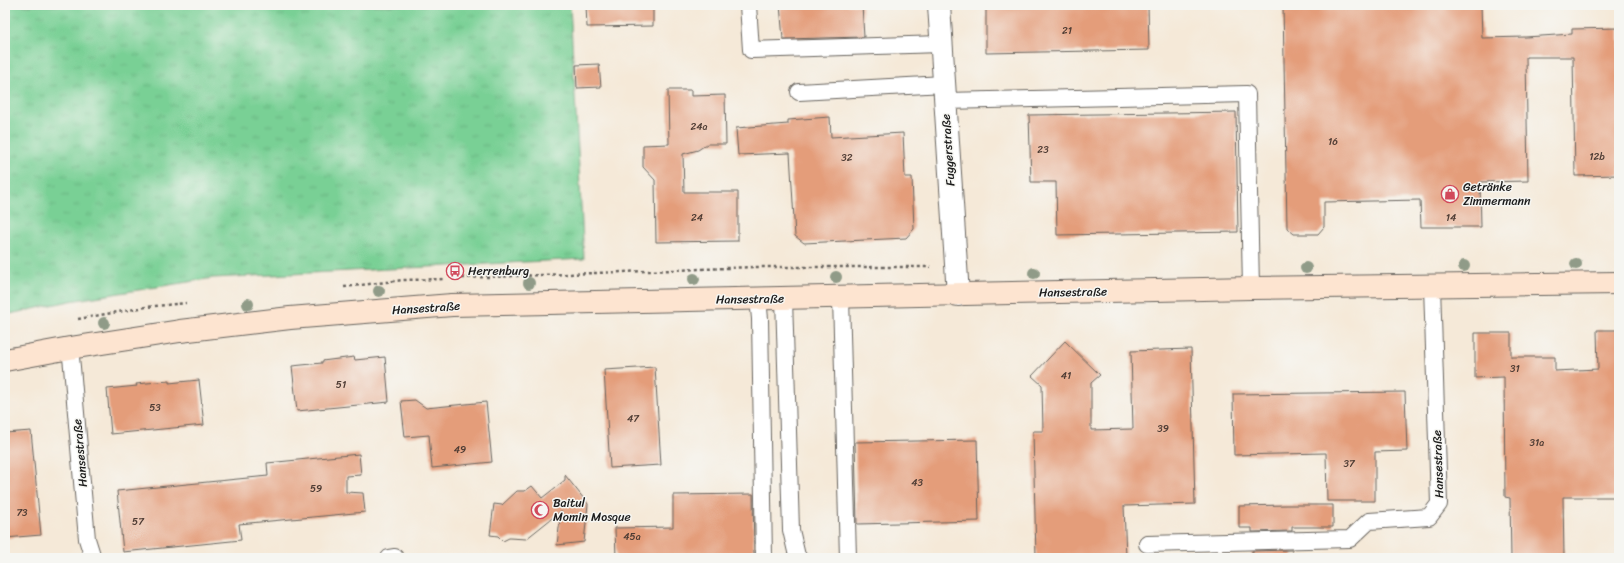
<svg xmlns="http://www.w3.org/2000/svg" width="1624" height="563" font-family="Sriracha,sans-serif">
  <style>
    .grass { fill: url(#grass-tufts); stroke: #4a7658 }
    .building { fill: #e49d7a }
    .lines { fill: none; stroke-linecap: round; stroke-linejoin: round }
    .service-casing { stroke: #68645e; stroke-width: 18 }
    .minor-casing { stroke: #68645e; stroke-width: 24 }
    .secondary-casing { stroke: #68645e; stroke-width: 24 }
    .path { stroke: #68645e; stroke-width: 2.5; stroke-dasharray: 3 3; stroke-linecap: butt }
    .service { stroke: #fff; stroke-width: 16 }
    .minor { stroke: #fff; stroke-width: 22 }
    .secondary { stroke: #fde4d0; stroke-width: 22 }
    .tree { fill: #909b88 }
    .labels { text-anchor: middle; stroke-width: 3; stroke-linejoin: round; paint-order: stroke }
    .number-label { font-size: 10px; fill: #4e3c34 }
    .street-label { font-size: 12px; fill: #1c1c1c; stroke: #f6f6f2 }
    .poi-label { font-size: 12px; fill: #1c1c1c; stroke: #f6f6f2; text-anchor: start }
  </style>
  <defs>
    <pattern id="grass-tufts" width="24" height="20" patternUnits="userSpaceOnUse"><rect width="24" height="20" fill="#79d095"/><path d="M3 7l-1-3M5 7V3M7 7l1-3M15 17l-1-3M17 17v-4M19 17l1-3" fill="none" stroke="#68b280"/></pattern>
  </defs>
  <rect width="100%" height="100%" fill="#f6f6f2"/>
  <filter id="ink" filterUnits="userSpaceOnUse"><feTurbulence type="fractalNoise" baseFrequency=".025" numOctaves="2"/><feDisplacementMap in="SourceGraphic" scale="8" xChannelSelector="R" yChannelSelector="G"/><feConvolveMatrix kernelMatrix="1 2 1 2 8 2 1 2 1" color-interpolation-filters="sRGB"/></filter>
  <filter id="wash" filterUnits="userSpaceOnUse"><feTurbulence type="fractalNoise" baseFrequency=".012" numOctaves="4" result="noise"/><feDisplacementMap in="SourceGraphic" scale="16" xChannelSelector="R" yChannelSelector="G"/><feGaussianBlur stdDeviation="0.9" result="paint"/><feColorMatrix in="noise" values="0 0 0 0 0 0 0 0 0 0 0 0 0 0 0 0 0 1.4 0 .05"/><feComposite in="paint" operator="in"/></filter>
  <g filter="url(#wash)">
    <rect width="100%" height="100%" fill="#f5e9d8"/>
    <!-- grass -->
    <path class="grass" d="M5 5H570L584 259 213 278 70 301 5 315Z"/>
    <g id="blocks">
      <!-- building -->
      <path class="building" d="M586 5H653V26L587 27Z
        M780 5H862L864 37 783 39Z
        M986 5H1148L1149 50 986 53Z
        M1283 5H1481L1482 38 1526 37 1572 34V29L1619 28V175L1575 176 1573 57H1526L1528 181 1480 182 1481 227H1421L1420 200 1324 202V227L1318 234H1294L1287 228Z
        M599 64 601 87 577 88 576 65Z
        M668 90H691V96L725 95 726 144H707L698 150 683 154 684 192H738V241L656 242 655 180 643 167V145L669 144Z
        M1236 112 1238 232 1057 235 1056 182H1031L1029 115Z
        M830 117 831 137 903 133 905 177H912L914 229 906 238 804 243 795 236 790 153 738 155 736 128 788 124V120Z
        M1597 330H1619V497H1563L1564 558H1511L1510 498 1505 497 1504 377 1475 378V333H1511V357H1555V371L1598 369Z
        M1065 341 1100 375 1091 383V430L1133 429 1131 351 1191 349 1195 504 1124 506 1126 558H1036L1033 431H1043L1042 385 1032 376Z
        M354 357 355 360 385 357 389 402 297 411 292 366 322 363V361Z
        M655 367 661 465 610 468 604 370Z
        M199 380 204 425 111 434 107 389 137 386 136 384 169 381V383Z
        M1405 392 1407 451 1375 452V501H1327L1326 453 1234 455 1233 394Z
        M415 400 426 408 486 402 492 462 432 468 429 435 405 437 401 401Z
        M31 431 41 535 5 538V433Z
        M977 440 979 521 857 524 855 442Z
        M359 454 361 475 346 476V492L363 493 365 512 239 524 241 540 123 552 117 491 268 476 267 463Z
        M565 475 588 504 584 542 557 545 561 511 526 539 509 538 503 541 498 536 490 535 494 504 502 505 517 491H525L532 486 542 498 565 480Z
        M753 494 754 556 616 558 615 528 673 527V495Z
        M1287 505H1333V527H1292V531L1252 532V528H1239V506Z
        M1292 550V558H1252V551Z"/>
    </g>
  </g>
  <g filter="url(#ink)">
    <use href="#blocks" fill-opacity="0" stroke="#68645e" stroke-width="1"/>
    <g class="lines">
      <defs>
        <path id="service" d="M748 5 751 50 941 44
          M799 92 944 84
          M945 101 1247 94 1251 288
          M841 297 848 558
          M758 298 760 319 764 558
          M784 298 791 530 797 556 799 558
          M70 348 72 367 87 539 93 558
          M1147 544 1350 539 1369 521 1429 517 1439 504 1432 286
          M389 558 395 557"/>
        <path id="minor" d="M939 5 958 295"/>
        <path id="secondary" d="M5 360 70 348 180 331 290 318 452 305 1251 288 1619 283"/>
      </defs>
      <!-- service casing -->
      <use href="#service" class="service-casing"/>
      <!-- minor casing -->
      <use href="#minor" class="minor-casing"/>
      <!-- secondary casing -->
      <use href="#secondary" class="secondary-casing"/>
      <!-- path -->
      <path class="path" d="M462 278 754 267H931
        M344 287 403 280 445 279
        M78 319 146 307 186 303"/>
      <!-- service -->
      <use href="#service" class="service"/>
      <!-- minor -->
      <use href="#minor" class="minor"/>
      <!-- secondary -->
      <use href="#secondary" class="secondary"/>
    </g>
    <!-- trees -->
    <g class="tree">
      <circle cx="1576" cy="264" r="6"/>
      <circle cx="1464" cy="266" r="6"/>
      <circle cx="1306" cy="268" r="6"/>
      <circle cx="1034" cy="273" r="6"/>
      <circle cx="836" cy="277" r="6"/>
      <circle cx="694" cy="279" r="6"/>
      <circle cx="529" cy="283" r="6"/>
      <circle cx="379" cy="291" r="6"/>
      <circle cx="248" cy="304" r="6"/>
      <circle cx="104" cy="323" r="6"/>
    </g>
  </g>
  <!-- icons -->
  <defs>
    <symbol id="shop-ring" viewBox="-11 -11 22 22"><circle r="9.5" fill="#f6f6f2" stroke="#d1495b" stroke-width="1.5"/><path d="M-5-2.5h2.3a2.7 3.5 0 0 1 5.4 0H5L5.5 6h-11ZM-1.5-2.5h3a1.5 2.3 0 0 0-3 0Z" fill="#d1495b"/></symbol>
    <symbol id="bus-ring" viewBox="-11 -11 22 22"><circle r="9.5" fill="#f6f6f2" stroke="#d1495b" stroke-width="1.5"/><path d="M-5-6H5V4H4V6H2V4H-2V6H-4V4H-5ZM-3.5-4V0h7V-4ZM-3.5 1.2v1.5H-2V1.2ZM2 1.2v1.5H3.5V1.2Z" fill="#d1495b"/></symbol>
    <symbol id="mosque-ring" viewBox="-11 -11 22 22"><circle r="9.5" fill="#f6f6f2" stroke="#d1495b" stroke-width="1.5"/><path d="M3.5-4.9A6 6 0 1 0 3.5 4.9A5 5 0 1 1 3.5-4.9Z" fill="#d1495b"/></symbol>
  </defs>
  <g fill-rule="evenodd">
    <use href="#shop-ring" x="1440" y="184" width="20" height="20"/>
    <use href="#bus-ring" x="445" y="261" width="20" height="20"/>
    <use href="#mosque-ring" x="530" y="500" width="20" height="20"/>
  </g>
  <g class="labels">
    <!-- number labels -->
    <g class="number-label">
      <text x="1067" y="34">21</text>
      <text x="699" y="130">24a</text>
      <text x="1333" y="145">16</text>
      <text x="1043" y="153">23</text>
      <text x="1597" y="160">12b</text>
      <text x="847" y="161">32</text>
      <text x="697" y="221">24</text>
      <text x="1451" y="221">14</text>
      <text x="1515" y="372">31</text>
      <text x="1066" y="379">41</text>
      <text x="341" y="388">51</text>
      <text x="155" y="411">53</text>
      <text x="633" y="422">47</text>
      <text x="1163" y="432">39</text>
      <text x="1537" y="446">31a</text>
      <text x="460" y="453">49</text>
      <text x="1349" y="467">37</text>
      <text x="917" y="486">43</text>
      <text x="316" y="492">59</text>
      <text x="22" y="516">73</text>
      <text x="138" y="525">57</text>
      <text x="632" y="540">45a</text>
    </g>
    <!-- street labels -->
    <g class="street-label">
      <text transform="translate(948 150) rotate(-94)" y="4">Fuggerstraße</text>
      <text transform="translate(1073 292) rotate(-1)" y="4">Hansestraße</text>
      <text transform="translate(750 299) rotate(-1)" y="4">Hansestraße</text>
      <text transform="translate(426 308) rotate(-4)" y="4">Hansestraße</text>
      <text transform="translate(80 453) rotate(-95)" y="4">Hansestraße</text>
      <text transform="translate(1438 464) rotate(-92)" y="4">Hansestraße</text>
    </g>
    <!-- poi labels -->
    <g class="poi-label">
      <text x="1463" y="191">Getränke<tspan x="1463" dy="14">Zimmermann</tspan></text>
      <text x="468" y="275">Herrenburg</text>
      <text x="553" y="507">Baitul<tspan x="553" dy="14">Momin Mosque</tspan></text>
    </g>
  </g>
  <!-- margin -->
  <rect width="1624" height="563" fill="none" stroke="#f6f6f2" stroke-width="20"/>
</svg>
